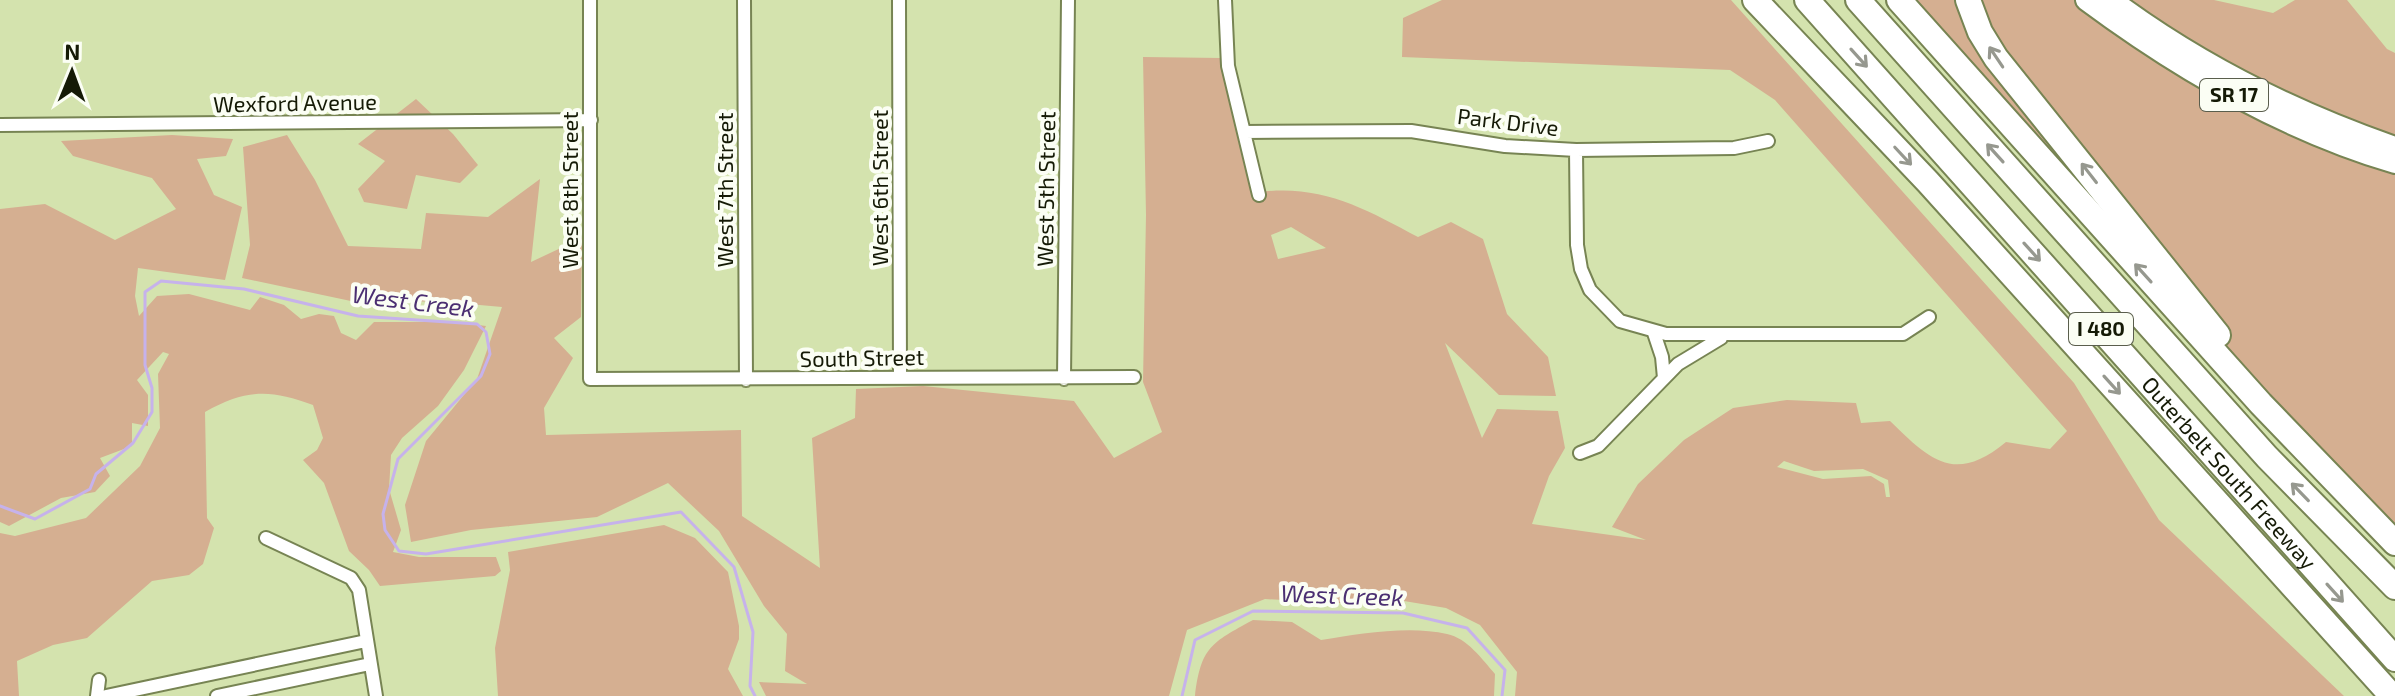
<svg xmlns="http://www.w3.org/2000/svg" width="2395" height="696" font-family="'Exo 2',sans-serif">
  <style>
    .green { fill: #d5af91; fill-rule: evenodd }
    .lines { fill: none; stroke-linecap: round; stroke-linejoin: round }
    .stream { stroke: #c6b2eb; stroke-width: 3 }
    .street-casing { stroke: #778453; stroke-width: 16 }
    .primary-casing { stroke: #778453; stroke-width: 24 }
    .highway-casing { stroke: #778453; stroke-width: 28 }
    .street { stroke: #fff; stroke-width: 12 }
    .primary { stroke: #fff; stroke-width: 20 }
    .highway { stroke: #fff; stroke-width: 24 }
    .oneway { stroke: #96988f }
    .labels { text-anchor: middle; stroke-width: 8; stroke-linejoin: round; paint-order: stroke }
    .shield { fill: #fbfef4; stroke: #5a5e4d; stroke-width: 2 }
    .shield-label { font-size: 20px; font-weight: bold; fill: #151a06 }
    .street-label { font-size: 22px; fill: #151a06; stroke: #fbfef4 }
    .water-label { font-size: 24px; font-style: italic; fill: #4b2f72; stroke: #fbfef4 }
  </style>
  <rect width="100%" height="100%" fill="#d4e3ae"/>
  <!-- green -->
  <path class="green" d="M1442 0H1731L2074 383 2159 520 2344 696H1515L1517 672 1480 625 1446 608 1392 599 1357 604 1265 599 1187 630 1169 696H766L759 682 807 684 785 671 787 634 764 606 719 531 668 483 597 517 471 530 411 542 405 505 426 441 477 379 502 307 435 301 365 304 242 278 250 245 243 147 287 135 315 180 348 246 421 249 426 213 488 217 540 179 531 262 582 238 581 317 554 338 573 358 544 408 546 435 741 430 742 516 820 568 812 438 855 418 856 389 923 386 1074 401 1114 458 1162 432 1143 382 1146 215 1143 57 1221 58 1259 192C1321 184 1364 208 1418 237L1451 222 1483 239 1507 314 1548 357 1556 396 1499 395 1445 343 1482 438 1497 409 1558 411 1565 448 1549 476 1532 524 1646 540 1612 527 1638 484 1684 440 1733 408 1787 400 1856 403 1861 423 1890 421C1931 461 1955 484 2006 442L2050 449 2067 431 1775 100 1730 70 1402 57 1403 18ZM1291 227 1326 248 1278 259 1271 235ZM1784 461 1814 471 1863 469 1888 480 1890 497H1886L1884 484 1871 476 1823 479 1777 467Z
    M1916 0H1959L2105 211Z
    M1968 0H2086L2395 163V543L2254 380 2070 149Z
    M2112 0H2214L2273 13 2295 0H2347L2387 49 2395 53V147L2363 136Z
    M416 99 453 134 478 165 460 183 416 175 407 209 364 202 358 189 385 161 358 144Z
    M172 135 233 139 226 156 197 159 214 195 242 207 225 280 138 268 135 296 139 316 157 296 189 294 250 310 260 297 284 305 301 319 319 314 334 316 341 333 356 340 374 322H454L486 326 464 370 438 406 402 438 391 455 389 489 401 530 393 552 419 557H496L501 571 495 576 380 586 369 570 349 551 324 483 303 460 317 450 323 438 313 405C270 389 246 389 205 412L207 518 214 528 203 564 189 575 152 581 87 638 53 645 17 661 19 696H0V533L15 536 86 518 140 466 160 428 158 374 169 354 163 352 137 380 148 395V426L132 423V446L100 458 110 476 95 492 61 498 9 526 0 522V209L45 204 115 240 176 209 152 178 73 156 61 141Z
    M664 525 695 538 728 572 739 626V639L728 669 743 696H498L495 648 510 570 508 552Z
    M1253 620 1292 622 1321 640C1358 634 1409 625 1447 634 1467 638 1482 659 1495 674L1494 696H1195C1201 647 1211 643 1253 620Z"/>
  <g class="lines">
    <!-- stream -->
    <path class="stream" d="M0 506 35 519 90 489 96 474 133 443 152 412V388L145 365V292L161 281 244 289 358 316 477 324 486 332 490 354 481 376 398 459 383 514 385 530 399 551 426 554 681 512 734 567 753 632 750 686 755 696
      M1182 696 1195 640 1253 611 1403 613 1467 628 1505 670 1502 696"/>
    <defs>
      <path id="street" d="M590 0V379L1134 377
        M744 0 746 380
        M899 0 900 376
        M1225 0 1228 66 1259 195
        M0 125 591 120
        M1244 132 1411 131 1505 146 1576 150 1734 148 1768 141
        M1576 150 1577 245 1581 269 1590 290 1620 321 1666 334H1903L1929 317
        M1654 333 1662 357 1664 378
        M1064 379 1068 0
        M1580 453 1598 446 1678 364 1721 338
        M266 538 351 578 359 590 376 696
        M97 696 99 680
        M106 696 366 641
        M217 696 370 664"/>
      <path id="primary" d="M2086 0C2179 69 2283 130 2395 163
        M2112 0C2198 64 2294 112 2395 147"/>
      <g id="highway">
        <path d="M1755 0 1928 182 2392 696"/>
        <path id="s1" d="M1807 0 2395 659"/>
        <path d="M1858 0 2267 457 2395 587"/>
        <path d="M1899 0 2261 404 2395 543"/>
        <path d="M1968 0 1980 32 1996 58 2218 335"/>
      </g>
    </defs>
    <!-- street casing -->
    <use href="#street" class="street-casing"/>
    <!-- primary casing -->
    <use href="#primary" class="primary-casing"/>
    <!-- highway casing -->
    <use href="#highway" class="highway-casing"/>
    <!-- street -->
    <use href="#street" class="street"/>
    <!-- primary -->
    <use href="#primary" class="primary"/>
    <!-- highway -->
    <use href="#highway" class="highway"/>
  </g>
  <!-- one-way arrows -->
  <defs><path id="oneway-shaft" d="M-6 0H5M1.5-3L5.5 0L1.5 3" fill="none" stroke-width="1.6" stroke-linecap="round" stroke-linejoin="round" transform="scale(2)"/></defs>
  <g class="oneway">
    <use href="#oneway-shaft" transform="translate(1996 57) rotate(-124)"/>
    <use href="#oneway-shaft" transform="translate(1859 58) rotate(48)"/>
    <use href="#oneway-shaft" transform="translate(1995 153) rotate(-132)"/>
    <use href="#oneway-shaft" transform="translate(1903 156) rotate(47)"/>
    <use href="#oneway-shaft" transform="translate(2089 173) rotate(-128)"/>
    <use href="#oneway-shaft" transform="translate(2032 252) rotate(48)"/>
    <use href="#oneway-shaft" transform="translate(2143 273) rotate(-132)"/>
    <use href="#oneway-shaft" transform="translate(2112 385) rotate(48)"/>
    <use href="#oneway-shaft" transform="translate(2300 492) rotate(-134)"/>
    <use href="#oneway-shaft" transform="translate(2335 593) rotate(48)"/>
  </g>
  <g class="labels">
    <!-- shield labels -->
    <g class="shield">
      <rect x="2200" y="79" width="68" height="32" rx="6"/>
      <rect x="2069" y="313" width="64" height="32" rx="6"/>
    </g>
    <g class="shield-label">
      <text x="2234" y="102">SR 17</text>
      <text x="2101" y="336">I 480</text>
    </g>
    <!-- street labels -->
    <g class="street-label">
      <text transform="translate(295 103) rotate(-1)" y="8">Wexford Avenue</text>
      <text transform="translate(1508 122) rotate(7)" y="8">Park Drive</text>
      <text transform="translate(880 188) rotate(-90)" y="8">West 6th Street</text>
      <text transform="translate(1046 189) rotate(-89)" y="8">West 5th Street</text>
      <text transform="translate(570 190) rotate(-90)" y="8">West 8th Street</text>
      <text transform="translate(725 190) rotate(-90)" y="8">West 7th Street</text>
      <text transform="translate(862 358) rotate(-1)" y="8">South Street</text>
      <text dy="8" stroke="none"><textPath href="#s1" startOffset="634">Outerbelt South Freeway</textPath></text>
    </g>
    <!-- water labels -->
    <g class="water-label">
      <text transform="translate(413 302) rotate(7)" y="8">West Creek</text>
      <text transform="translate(1342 596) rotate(2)" y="8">West Creek</text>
    </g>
  </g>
  <!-- north arrow -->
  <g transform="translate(72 72) rotate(1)" stroke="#fbfef4" stroke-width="6" paint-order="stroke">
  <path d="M0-6L14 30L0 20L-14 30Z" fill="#151a06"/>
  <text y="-12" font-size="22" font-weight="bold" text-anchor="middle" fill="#151a06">N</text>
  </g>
</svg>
